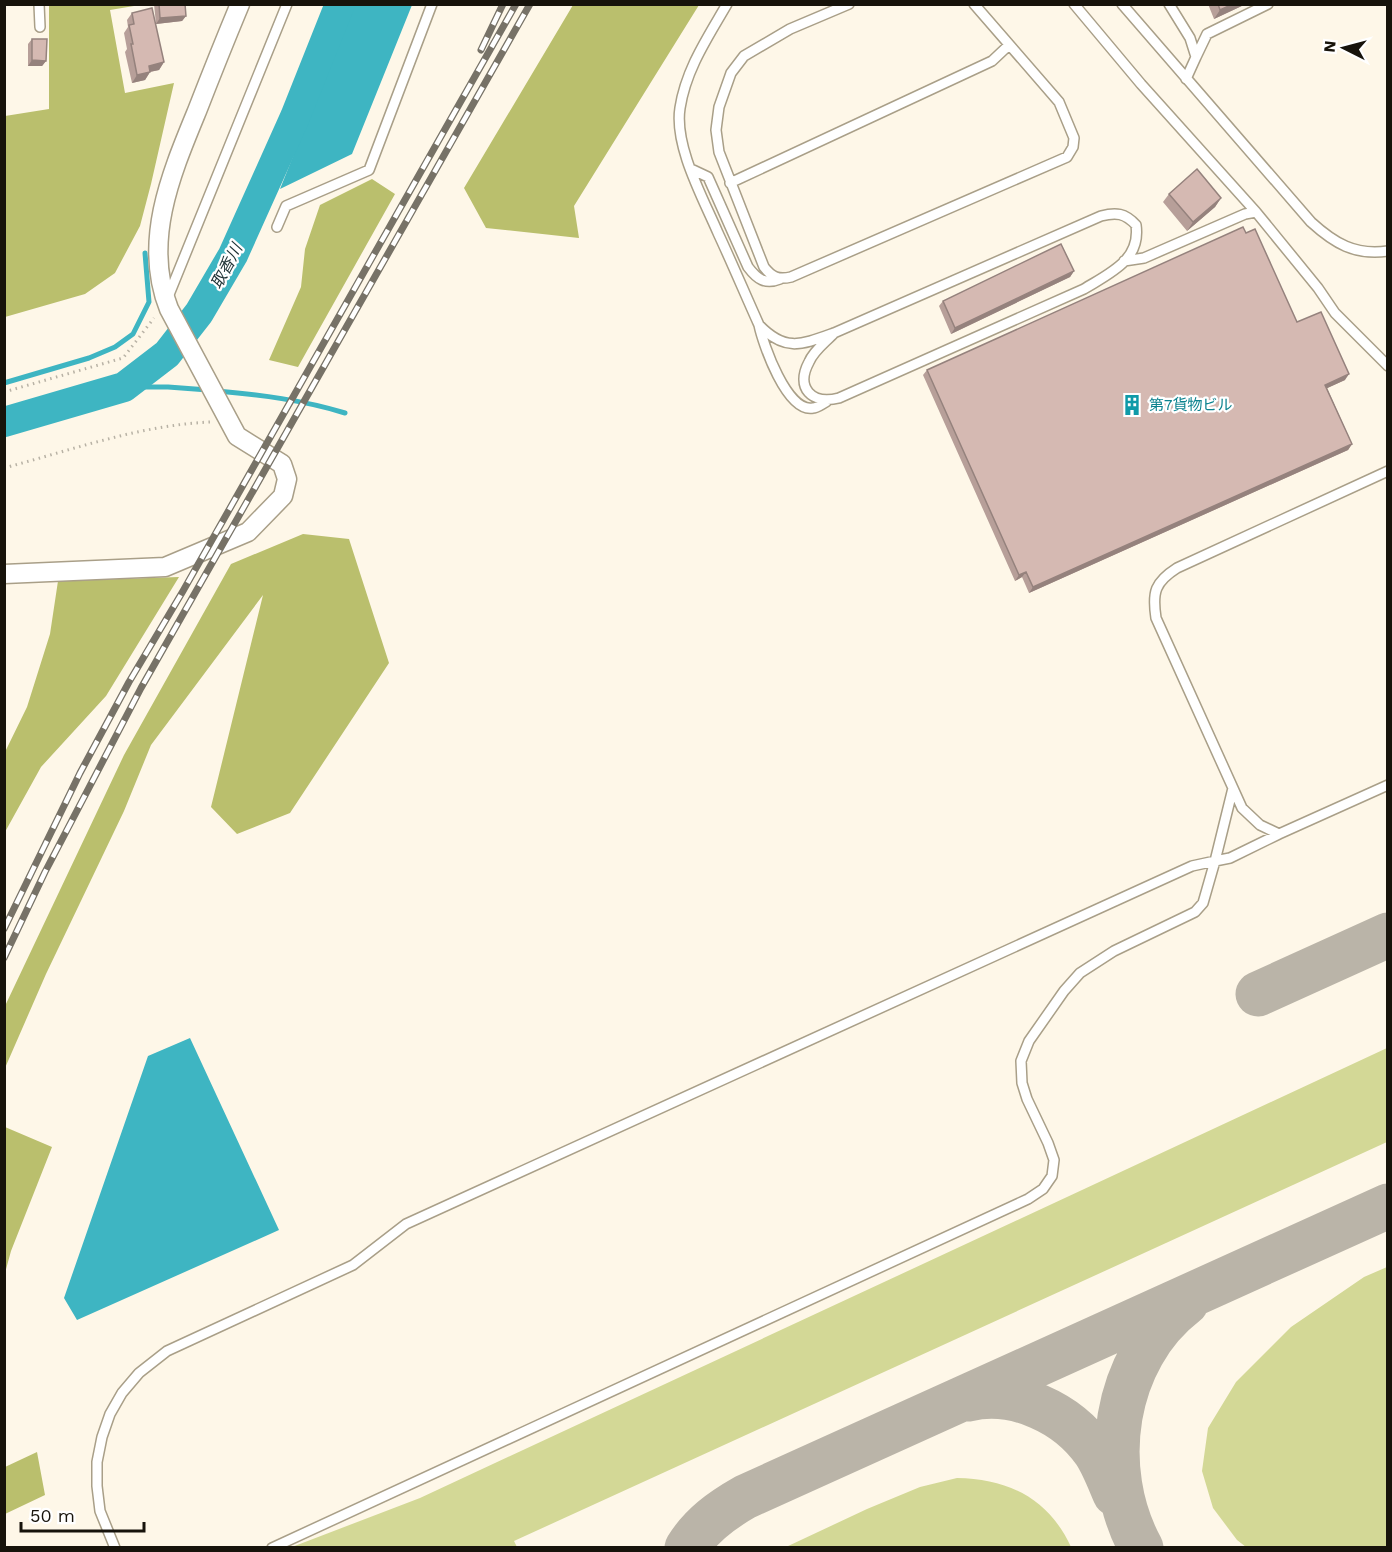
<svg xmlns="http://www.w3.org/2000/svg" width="1392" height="1552" font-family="'Work Sans','Noto Sans JP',sans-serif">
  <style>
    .green { fill: #d3d896 }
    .forest { fill: #babf6d }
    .water { fill: #3eb5c2 }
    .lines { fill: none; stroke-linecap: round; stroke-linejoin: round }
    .stream { stroke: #3eb5c2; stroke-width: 5 }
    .river { stroke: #3eb5c2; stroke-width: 30 }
    .taxiway { stroke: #bab4a8; stroke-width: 45 }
    .lane-casing { stroke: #a99f88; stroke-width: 12 }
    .street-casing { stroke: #a99f88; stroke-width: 21 }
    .path { stroke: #b8b2a5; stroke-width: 3; stroke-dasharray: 1.5 4.5; stroke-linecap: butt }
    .lane { stroke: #fff; stroke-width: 9 }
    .street { stroke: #fff; stroke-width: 18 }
    .rail-casing { stroke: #777267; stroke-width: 7 }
    .rail { stroke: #fff; stroke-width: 4.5; stroke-dasharray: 14; stroke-linecap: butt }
    .wall { fill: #b79f99 }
    .shaded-wall { fill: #95827d }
    .building { fill: #d5b9b2; stroke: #95827d; stroke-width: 1.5 }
    .labels { text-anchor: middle; stroke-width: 4.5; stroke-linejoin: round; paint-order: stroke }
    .culture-label { font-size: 15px; fill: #0d838f; stroke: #fff; text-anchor: start }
    .water-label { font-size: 16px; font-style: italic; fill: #1d3134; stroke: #fff }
  </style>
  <rect width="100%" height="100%" fill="#fef7e8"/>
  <!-- green -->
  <path class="green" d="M1387 1048V1142L514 1541 517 1547 496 1546 292 1547 420 1498Z
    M1387 1267V1547H1246L1237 1540 1213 1508 1202 1471 1208 1428 1236 1382 1291 1327 1364 1277Z
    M957 1478C1009 1479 1049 1499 1071 1547H786L867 1509 920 1487Z"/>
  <!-- forest -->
  <path class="forest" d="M49 5H140L110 10 125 93 174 83 151 184 140 226 115 273 85 294 5 317V116L49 109Z
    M573 5H699L574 206 579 238 486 228 464 188Z
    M372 179 395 194 298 367 269 360 301 287 305 249 320 205Z
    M303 534 349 539 389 663 290 813 237 834 211 807 263 595 151 745 124 811 46 974 5 1068V1006L124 755 231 564Z
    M179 577 106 696 41 767 5 832V752L27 707 50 634 58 581Z
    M5 1127 52 1147 11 1251 5 1273Z
    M37 1452 45 1495 5 1514V1467Z"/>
  <!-- water -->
  <path class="water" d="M354 4 412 5 352 154 280 189Z
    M190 1038 279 1230 77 1320 64 1298 148 1056Z"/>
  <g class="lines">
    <!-- stream -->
    <path class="stream" d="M4 383 89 358 115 347 133 334 149 302 145 253
      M124 387H168L208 390
      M217 391C261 395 303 400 345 413"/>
    <!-- river -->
    <path class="river" d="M4 422 124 387 167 354 199 313 233 255 295 117 340 4"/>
    <!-- taxiway -->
    <path class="taxiway" d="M1258 994 1388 935
      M968 1399C1015 1388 1068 1413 1095 1452 1103 1464 1109 1480 1115 1494
      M687 1548C701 1525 722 1510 745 1497L1388 1206
      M1141 1548C1098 1469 1113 1359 1186 1303"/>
    <defs>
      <path id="lane" d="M39 4 40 27
        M727 4C708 37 686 69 680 108 674 146 703 198 718 233 732 263 745 294 759 325 763 344 787 413 813 408 817 408 822 404 826 402
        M849 4 790 29 744 56 731 73 719 107 716 130 719 152 764 267C772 277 778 280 791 277L1067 157 1073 147 1074 138 1059 102 974 4
        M1074 4 1141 84 1256 212 1318 288 1335 313 1388 366
        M1122 4 1311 222C1334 243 1355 256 1388 251
        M1169 4 1190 38 1196 57 1186 79
        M1196 57 1207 34 1268 4
        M691 169 708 177 748 267C757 279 765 285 780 279
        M730 183 992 61 1009 45
        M277 227 286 206 369 170 432 4
        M1124 261 1144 258 1245 214 1256 212
        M168 297 287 4
        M759 325C785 352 801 345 834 333L1101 216C1116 212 1125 213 1136 225 1141 260 1110 273 1084 289L839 398C812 405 795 388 809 362 814 350 826 342 834 333
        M1388 471 1177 568C1155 582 1152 592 1156 618L1242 808 1260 825 1279 834 1388 785
        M115 1548 100 1511 97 1486V1462L102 1437 110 1414 122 1393 139 1373 167 1351 353 1265 406 1224 1192 866 1215 861 1233 788
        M272 1548 1028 1199 1043 1189 1052 1176 1054 1160 1048 1143 1027 1099 1022 1083 1021 1061 1029 1041 1064 991 1080 973 1114 951 1195 912 1203 903 1215 861 1230 858 1279 834"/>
      <path id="street" d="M4 574 165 567 248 532 283 496 287 479 282 464 237 436 169 309C142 242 171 174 197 111 211 75 225 40 240 4"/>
    </defs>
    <!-- lane casing -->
    <use href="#lane" class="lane-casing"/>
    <!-- street casing -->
    <use href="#street" class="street-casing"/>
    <!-- path -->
    <path class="path" d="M4 392 123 358 154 318
      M4 468C72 450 140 425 211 422"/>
    <!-- lane -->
    <use href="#lane" class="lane"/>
    <!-- street -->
    <use href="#street" class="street"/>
    <defs>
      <path id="rail" d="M481 50 503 4
        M4 929 80 773 129 682 183 591 516 4
        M4 958 45 872 141 688 530 4"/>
    </defs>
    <!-- rail casing -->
    <use href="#rail" class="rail-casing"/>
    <!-- rail -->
    <use href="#rail" class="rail"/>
  </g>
  <!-- wall -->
  <path class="wall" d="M154 4H185L186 16 182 21 156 24Z
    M1208 4H1246L1214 19Z
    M132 13 164 62 159 70 150 72 145 80 132 83 125 52 127 49 124 33 128 27 127 20Z
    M32 39 46 61 42 66H28V44Z
    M1169 194 1221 198 1215 207 1187 231 1163 202Z
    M1246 233 1297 322 1345 380 1327 388 1352 444 1348 450 1029 593 1022 577 1015 581 923 375 927 370Z
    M1074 271 1070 277 951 334 939 306 943 301Z"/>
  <!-- shaded-wall -->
  <path class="shaded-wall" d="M1233 4H1246L1214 19 1220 10Z
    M186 16 182 21 156 24 160 18Z
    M32 60 46 61 42 66H28Z
    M164 62 159 70 144 73 149 66Z
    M150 72 145 80 132 83 137 75Z
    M1221 198 1215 207 1187 231 1193 222Z
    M1074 271 1070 277 951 334 955 328Z
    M1349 374 1345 380 1321 391 1325 385Z
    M1352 444 1348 450 1029 593 1033 587Z
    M1026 572 1022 577 1015 581 1019 575Z"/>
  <!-- building -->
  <path class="building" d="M159 4H185L186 16 160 18Z
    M1218 4H1233L1220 10Z
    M152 8 164 62 149 66 150 72 137 75 131 44H133L129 25 134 24 132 13Z
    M32 39H47L46 61 32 60Z
    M1197 169 1221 198 1193 222 1169 194Z
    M1243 227 1246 233 1255 229 1297 322 1321 312 1349 374 1325 385 1352 444 1033 587 1026 572 1019 575 927 370Z
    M1061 244 1074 271 955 328 943 301Z"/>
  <!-- icons -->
  <defs>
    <symbol id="building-bare" viewBox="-9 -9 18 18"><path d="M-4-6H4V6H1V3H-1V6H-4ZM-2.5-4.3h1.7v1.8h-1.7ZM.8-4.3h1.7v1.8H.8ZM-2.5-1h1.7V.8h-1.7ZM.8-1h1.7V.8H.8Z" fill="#0f9aa8" stroke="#fff" stroke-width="2.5" paint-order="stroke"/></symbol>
  </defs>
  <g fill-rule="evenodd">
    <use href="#building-bare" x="1117" y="390" width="30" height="30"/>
  </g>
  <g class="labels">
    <!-- culture labels -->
    <g class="culture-label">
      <text x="1149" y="410">第7貨物ビル</text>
    </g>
    <!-- water labels -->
    <g class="water-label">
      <text transform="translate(226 266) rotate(-62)" y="6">取香川</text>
    </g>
  </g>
  <!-- border -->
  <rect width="1392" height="1552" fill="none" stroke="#17130b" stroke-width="12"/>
  <!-- north arrow -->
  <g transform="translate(1344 48) rotate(276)" stroke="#ffffff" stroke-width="4.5" paint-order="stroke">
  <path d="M0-4.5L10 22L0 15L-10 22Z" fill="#17130b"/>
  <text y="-9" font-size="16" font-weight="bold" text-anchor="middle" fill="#17130b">N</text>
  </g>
  <!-- scale -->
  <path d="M21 1522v9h123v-9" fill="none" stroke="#17130b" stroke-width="3"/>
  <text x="30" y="1522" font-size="18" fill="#17130b" stroke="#ffffff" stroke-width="4.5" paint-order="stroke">50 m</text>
</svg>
